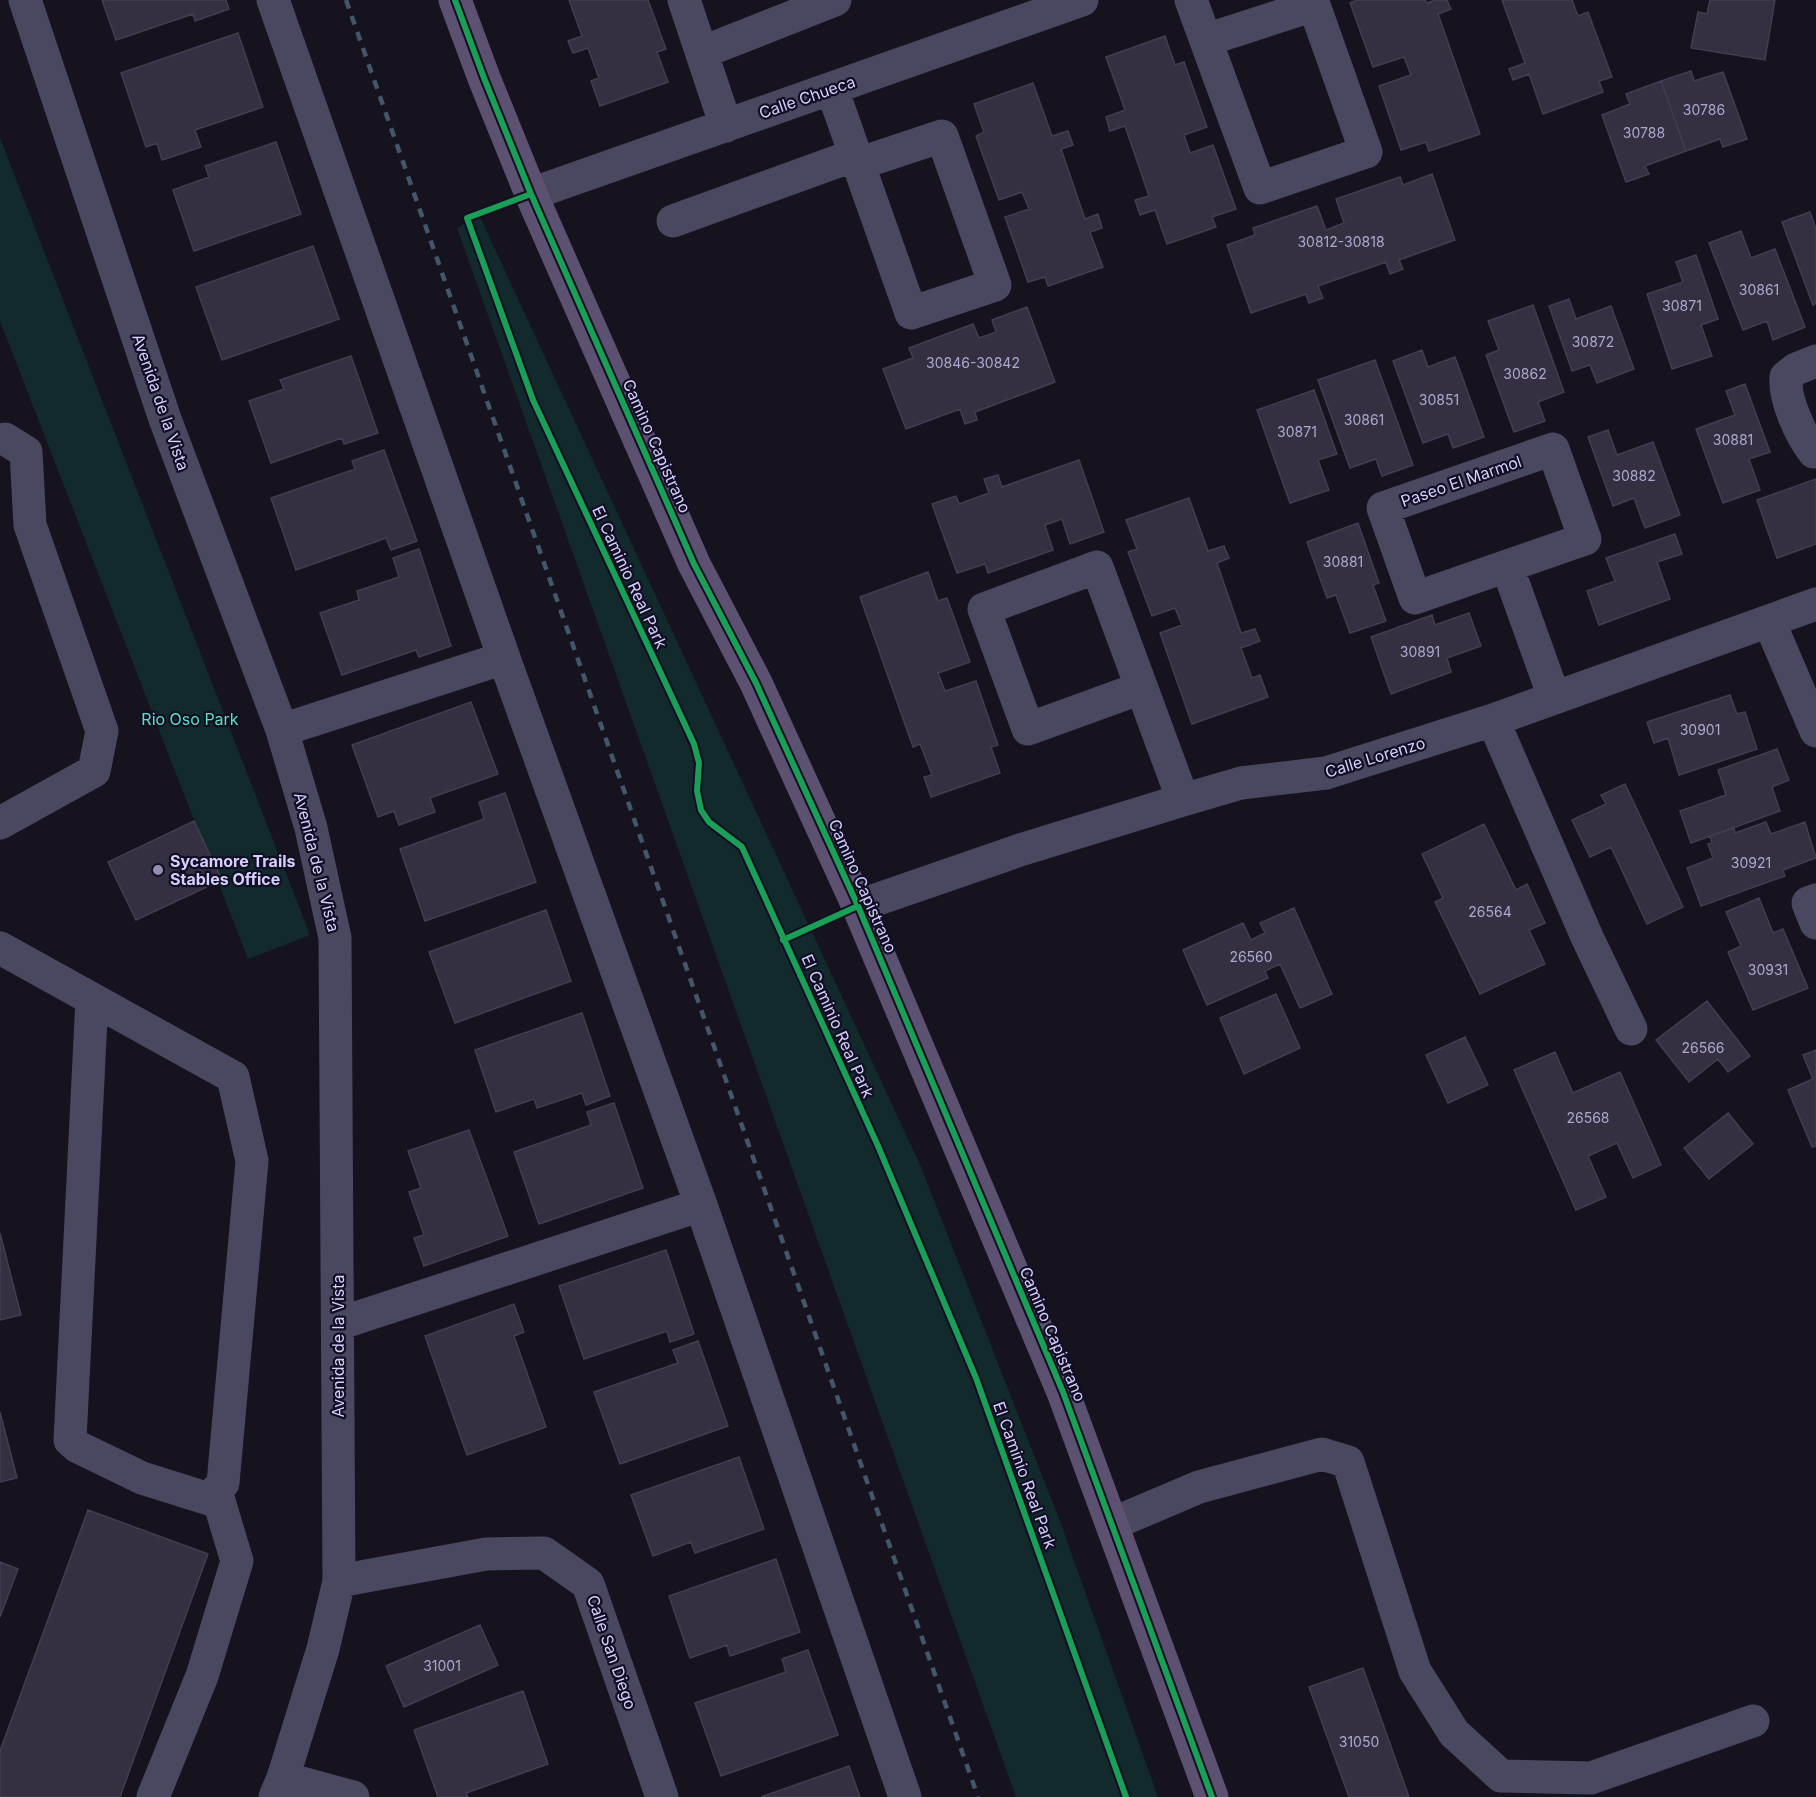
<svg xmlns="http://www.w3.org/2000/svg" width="1816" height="1797" font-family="Inter,sans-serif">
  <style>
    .green { fill: #122a2b }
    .building { fill: #343041; stroke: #423d52; stroke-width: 1.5 }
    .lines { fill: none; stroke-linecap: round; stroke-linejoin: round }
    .minor { stroke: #494860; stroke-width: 33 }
    .major { stroke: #5d5171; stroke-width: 33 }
    .rail { stroke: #425769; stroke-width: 4.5; stroke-dasharray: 9 8; stroke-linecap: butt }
    .cycleway-casing { stroke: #120e24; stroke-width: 10 }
    .cycleway { stroke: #1a9f57; stroke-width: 6 }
    .poi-dot { fill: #938eb1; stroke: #120e24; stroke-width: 2 }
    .labels { text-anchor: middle; stroke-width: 4.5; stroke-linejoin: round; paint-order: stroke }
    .number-label { font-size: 14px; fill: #aea8d0 }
    .street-label { font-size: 16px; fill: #d6d0ff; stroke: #120e24 }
    .park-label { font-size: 16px; fill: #5ae1c1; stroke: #120e24 }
    .poi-label { font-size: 16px; font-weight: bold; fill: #d6d0ff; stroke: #120e24; text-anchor: start }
  </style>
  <rect width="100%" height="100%" fill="#16131f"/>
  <!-- green -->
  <path class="green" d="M0 138 310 935 248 959 0 321Z
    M479 215 921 1167 1061 1524 1158 1797H1016L457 228Z"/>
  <!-- building -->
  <path class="building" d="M102 0H226L229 9 195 21 193 14 116 40Z
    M569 0H648L666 49 657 52 668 82 600 106 591 81 599 78 588 48 573 53 568 41 582 36Z
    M1357 0H1425L1427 3 1436 0H1447L1451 9 1438 14 1480 134 1429 151 1426 142 1401 150 1379 86 1411 75 1404 57 1373 67 1350 3Z
    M1502 0H1572L1578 16 1588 12 1612 77 1599 81 1603 92 1543 114 1529 74 1513 80 1509 69 1525 63Z
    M1710 0H1775L1765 60 1691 48 1698 12 1707 14Z
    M238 33 263 107 195 130 201 147 162 160 157 143 146 147 121 73Z
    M1165 36 1175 65 1184 62 1207 127 1184 135 1190 153 1213 145 1236 209 1212 217 1216 227 1167 244 1155 210 1140 215 1135 200 1149 196 1125 126 1110 131 1106 117 1125 110 1106 57Z
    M1691 71 1694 81 1723 72 1747 139 1723 147 1720 139 1686 151 1661 81Z
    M1661 81 1686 151 1645 166 1649 174 1626 182 1602 115 1630 104 1626 94Z
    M1033 83 1052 136 1068 131 1073 145 1061 149 1085 219 1098 214 1102 228 1090 232 1103 267 1048 286 1045 277 1028 282 1005 217 1029 209 1022 192 999 200 976 136 984 132 974 104Z
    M276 142 301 214 194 251 173 190 209 177 205 166Z
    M1432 174 1455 240 1399 260 1403 269 1390 274 1386 262 1318 286 1323 298 1309 303 1306 294 1251 313 1227 245 1255 235 1253 228 1317 206 1326 230 1344 223 1336 199 1400 177 1403 185Z
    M1810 212 1816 229V303L1813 305 1782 222Z
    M1741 231 1751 258 1775 249 1805 327 1773 340 1767 321 1743 330 1709 243Z
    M313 246 339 319 222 360 196 287Z
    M1696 255 1718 319 1701 325 1712 356 1672 369 1647 294 1683 282 1676 262Z
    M1569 299 1576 319 1611 306 1634 369 1597 383 1590 365 1572 371 1549 306Z
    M1533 305 1564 392 1538 402 1545 421 1514 432 1486 355 1499 350 1488 321Z
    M1027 307 1055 382 975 412 977 420 965 424 960 409 906 429 883 369 913 358 909 348 973 324 979 338 996 332 992 320Z
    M1422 350 1428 367 1455 357 1484 437 1453 448 1448 434 1423 443 1393 361Z
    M351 356 378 433 344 444 342 438 271 463 249 401 284 389 280 380Z
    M1375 360 1413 465 1382 476 1376 459 1350 468 1318 380Z
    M1745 384 1770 452 1749 459 1760 490 1723 503 1696 429 1735 415 1726 391Z
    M1314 390 1337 454 1318 460 1329 490 1290 503 1257 410Z
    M1608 430 1617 455 1653 442 1680 515 1645 528 1634 498 1613 506 1588 437Z
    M384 450 417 541 391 550 386 538 296 570 271 498 355 469 352 461Z
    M1079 460 1104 532 1070 544 1062 519 1045 525 1053 550 988 573 985 564 957 573 932 504 956 496 959 504 989 493 984 479 998 475 1002 487Z
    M1816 479V544L1777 558 1757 500Z
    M1189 498 1208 551 1224 546 1229 558 1217 563 1241 633 1255 629 1260 641 1241 648 1252 678 1260 675 1268 697 1192 724 1160 633 1182 625 1175 608 1152 616 1128 552 1137 549 1126 520Z
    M1358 523 1379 583 1373 585 1386 621 1350 633 1336 595 1327 598 1307 542Z
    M1675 534 1682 554 1657 562 1670 599 1599 625 1587 591 1615 581 1606 558Z
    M419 549 451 646 419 657 416 650 342 675 320 613 359 600 357 591 399 577 393 558Z
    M928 572 938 601 947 598 970 662 938 673 945 691 976 681 998 745 991 747 1000 773 931 797 924 777 932 775 920 744 913 747 860 597Z
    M1469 613 1481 646 1447 658 1451 672 1391 694 1371 637 1432 615 1435 625Z
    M1730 695 1737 714 1745 712 1757 749 1679 775 1668 738 1654 743 1647 722Z
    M471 702 498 774 430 798 435 812 399 825 394 811 378 817 352 745Z
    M1777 749 1789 780 1772 787 1780 811 1691 843 1680 811 1726 795 1718 770Z
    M1625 784 1683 907 1647 924 1611 847 1590 857 1572 820 1606 804 1601 795Z
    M505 793 536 882 425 921 400 849 484 819 479 802Z
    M194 821 222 880 136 920 108 862Z
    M1766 822 1771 834 1805 822 1816 858 1783 870 1785 876 1701 906 1687 868 1713 858 1708 844 1712 843 1710 836 1734 828 1735 833Z
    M1484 824 1516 890 1527 884 1545 923 1529 930 1545 964 1480 994 1435 902 1443 898 1422 854Z
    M1759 898 1773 933 1783 929 1808 988 1753 1010 1728 952 1741 946 1726 912Z
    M1294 908 1332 994 1300 1008 1280 964 1265 971 1268 978 1207 1005 1183 950 1243 923 1251 940 1265 933 1260 923Z
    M546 910 571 981 455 1023 429 952Z
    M1276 994 1300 1048 1244 1074 1220 1018Z
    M1707 1001 1750 1056 1728 1072 1718 1059 1689 1082 1656 1040Z
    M582 1013 610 1096 586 1105 582 1093 537 1108 534 1099 496 1112 475 1050Z
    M1465 1037 1488 1085 1448 1103 1426 1055Z
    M1816 1050V1146L1812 1147 1788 1090 1813 1079 1803 1055Z
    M1555 1052 1573 1093 1620 1072 1661 1165 1633 1178 1617 1143 1588 1156 1606 1197 1576 1210 1514 1070Z
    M614 1103 643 1188 539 1224 514 1152 591 1125 587 1112Z
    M1728 1113 1753 1144 1709 1179 1684 1148Z
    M469 1130 508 1236 424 1266 414 1238 424 1235 409 1192 421 1188 408 1151Z
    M0 1233 21 1315 0 1320Z
    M666 1250 694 1334 670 1342 667 1331 584 1359 559 1286Z
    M514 1304 524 1332 514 1336 546 1427 467 1455 425 1336Z
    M698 1341 728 1426 620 1464 594 1392 678 1363 673 1350Z
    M0 1412 17 1478 0 1482Z
    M739 1457 764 1529 695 1553 691 1542 653 1556 631 1495Z
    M88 1510 208 1554 120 1797H0V1751Z
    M776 1559 800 1632 730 1656 727 1645 690 1658 669 1596Z
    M0 1562 18 1569 0 1617Z
    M480 1625 498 1665 404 1707 386 1666Z
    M808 1650 838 1735 721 1776 695 1703 786 1672 782 1659Z
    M1363 1668 1409 1797H1349L1309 1687Z
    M523 1691 548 1764 466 1793 468 1797H438L414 1730Z
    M849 1766 860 1797H761Z"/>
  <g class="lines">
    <!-- minor -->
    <path class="minor" d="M25 0 165 419 282 730 311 828 335 938 339 1581 323 1649 283 1778 275 1797
      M273 0 504 658 701 1205 905 1797
      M684 0 726 126
      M1191 0 1260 188 1366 152 1314 5 1206 40
      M703 52 835 0
      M832 89 911 313 995 285 942 136 858 164
      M531 194 1082 0
      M673 221 855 155
      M1816 361 1796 369 1786 377C1784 399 1800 434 1814 452H1816
      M1507 566 1415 598 1383 508 1553 449 1585 539 1507 566 1554 697
      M1769 621 1816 731
      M1141 688 1028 729 984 609 1097 567 1183 800
      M1493 720 1587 937 1631 1029
      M282 730 504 658
      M0 823 94 771 102 731 30 525 26 452 5 439
      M1816 900 1808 903 1816 923
      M858 906 1020 850 1183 800 1241 783 1326 773 1493 720 1816 604
      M0 948 233 1077 252 1161 223 1483 209 1499 142 1478 78 1447 70 1440 92 999
      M338 1324 701 1205
      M1112 1524 1199 1487 1322 1454 1348 1462 1415 1671 1454 1733 1501 1776 1591 1778 1753 1721
      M339 1581 486 1554 544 1553 588 1584 662 1797
      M283 1778 353 1797
      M153 1797 202 1676 237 1561 216 1491"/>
    <!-- major -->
    <path class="major" d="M455 0 484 78 531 194 694 564 756 683 858 906 1063 1392 1212 1797"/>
    <!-- rail -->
    <path class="rail" d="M346 0 978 1797"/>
    <defs>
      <path id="cycleway" d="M455 0 484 78 531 194 694 564 756 683 858 906 1063 1392 1212 1797
        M531 194 467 218 533 400 694 744 699 763 697 791 701 810 709 822 742 847 878 1146 976 1378 1126 1797
        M783 940 858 906"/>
    </defs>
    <!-- cycleway casing -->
    <use href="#cycleway" class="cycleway-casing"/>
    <!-- cycleway -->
    <use href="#cycleway" class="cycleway"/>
  </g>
  <!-- markers -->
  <circle class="poi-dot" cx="158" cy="870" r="6"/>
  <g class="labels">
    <!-- number labels -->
    <g class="number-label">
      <text x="1704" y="115">30786</text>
      <text x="1644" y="138">30788</text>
      <text x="1341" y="247">30812-30818</text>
      <text x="1759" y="295">30861</text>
      <text x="1682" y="311">30871</text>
      <text x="1593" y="347">30872</text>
      <text x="973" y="368">30846-30842</text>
      <text x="1525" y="379">30862</text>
      <text x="1439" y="405">30851</text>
      <text x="1364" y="425">30861</text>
      <text x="1297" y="437">30871</text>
      <text x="1733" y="445">30881</text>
      <text x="1634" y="481">30882</text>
      <text x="1343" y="567">30881</text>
      <text x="1420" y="657">30891</text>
      <text x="1700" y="735">30901</text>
      <text x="1751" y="868">30921</text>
      <text x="1490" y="917">26564</text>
      <text x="1251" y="962">26560</text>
      <text x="1768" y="975">30931</text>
      <text x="1703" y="1053">26566</text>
      <text x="1588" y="1123">26568</text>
      <text x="442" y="1671">31001</text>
      <text x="1359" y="1747">31050</text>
    </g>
    <!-- street labels -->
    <g class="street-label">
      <text transform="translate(807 97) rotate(-19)" y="6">Calle Chueca</text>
      <text transform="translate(161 402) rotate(71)" y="6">Avenida de la Vista</text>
      <text transform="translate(657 446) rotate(66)" y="6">Camino Capistrano</text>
      <text transform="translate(1461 481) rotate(-19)" y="6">Paseo El Marmol</text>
      <text transform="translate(630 577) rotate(65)" y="6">El Caminio Real Park</text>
      <text transform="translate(1375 757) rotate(-17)" y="6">Calle Lorenzo</text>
      <text transform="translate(317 862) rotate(76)" y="6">Avenida de la Vista</text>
      <text transform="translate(863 886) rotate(66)" y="6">Camino Capistrano</text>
      <text transform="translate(838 1026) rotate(66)" y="6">El Caminio Real Park</text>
      <text transform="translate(1053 1334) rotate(67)" y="6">Camino Capistrano</text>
      <text transform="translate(338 1346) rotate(-90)" y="6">Avenida de la Vista</text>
      <text transform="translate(1025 1475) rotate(70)" y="6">El Caminio Real Park</text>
      <text transform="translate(612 1652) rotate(71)" y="6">Calle San Diego</text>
    </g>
    <!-- park labels -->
    <g class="park-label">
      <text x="190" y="725">Rio Oso Park</text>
    </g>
    <!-- poi labels -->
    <g class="poi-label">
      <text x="170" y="867">Sycamore Trails<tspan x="170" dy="18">Stables Office</tspan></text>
    </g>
  </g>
</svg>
